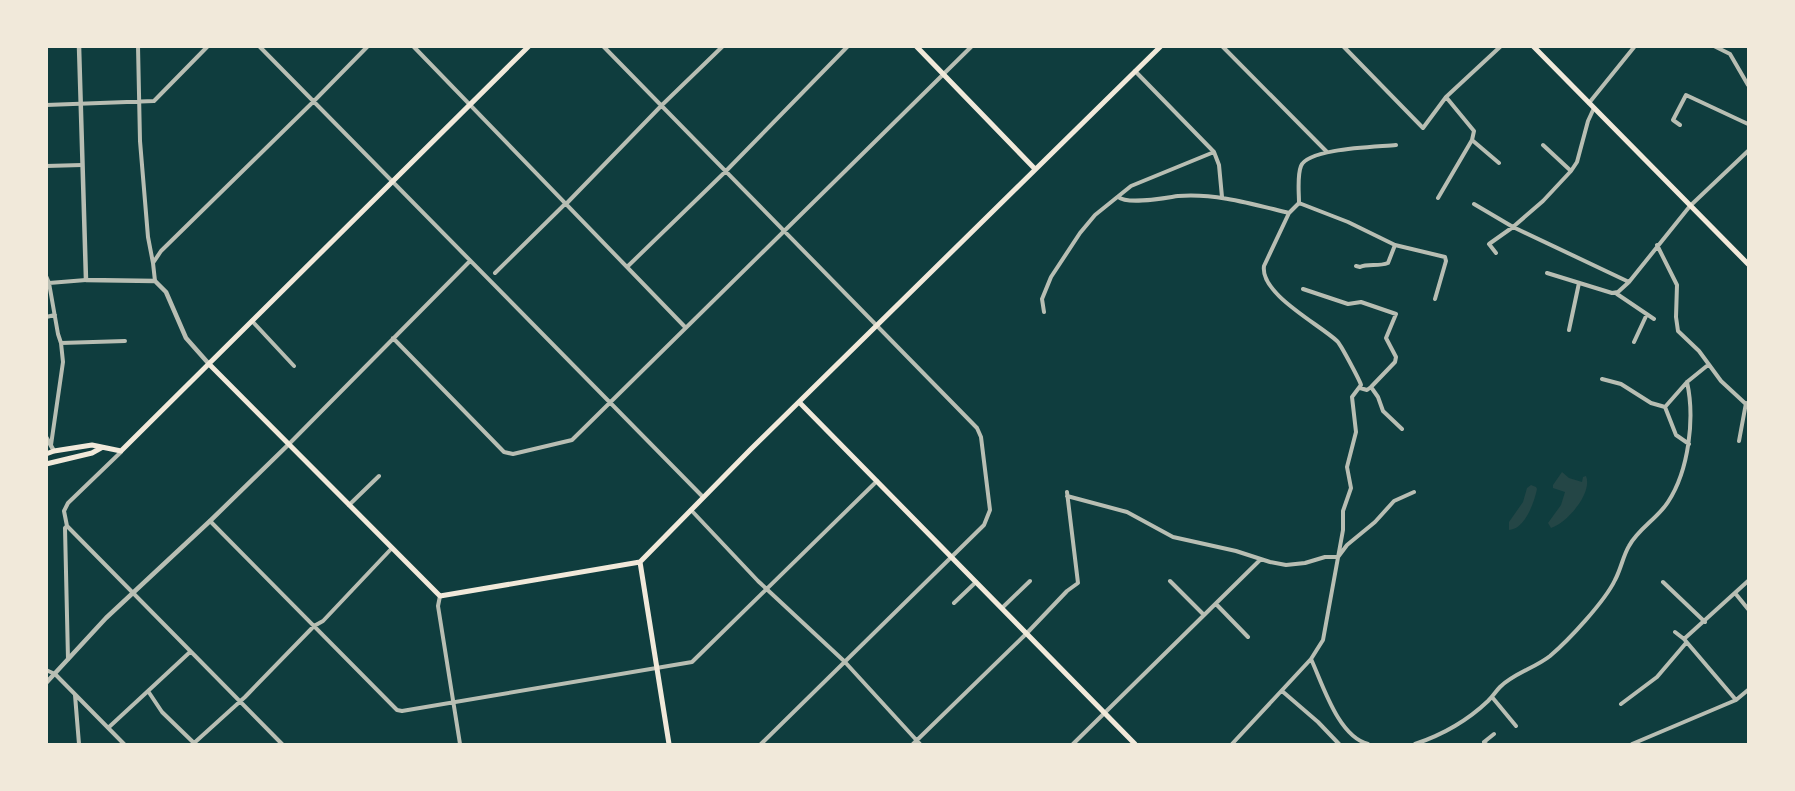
<svg xmlns="http://www.w3.org/2000/svg" width="1795" height="791" font-family="Signika,sans-serif">
  <style>
    .green { fill: #244646 }
    .lines { fill: none; stroke-linecap: round; stroke-linejoin: round }
    .minor { stroke: #b8beb3; stroke-width: 4 }
    .tertiary { stroke: #b8beb3; stroke-width: 4.5 }
    .secondary { stroke: #f1e9da; stroke-width: 5 }
  </style>
  <rect width="100%" height="100%" fill="#0f3d3e"/>
  <!-- green -->
  <path class="green" d="M1562 472 1569 478 1582 482 1583 477 1586 476C1593 493 1567 523 1551 528L1548 523 1561 505 1565 492 1553 488V485Z
    M1531 485 1536 487 1537 489C1534 503 1525 529 1509 530V522L1523 502 1527 488Z"/>
  <g class="lines">
    <!-- minor -->
    <path class="minor" d="M138 46 140 141 148 237 153 263
      M259 46 703 497
      M413 46 685 327
      M603 46 977 428 981 437 990 510 984 525 761 744
      M1222 46 1327 152
      M1343 46 1423 128 1446 97 1501 46
      M1714 46 1730 54 1748 85
      M1589 103 1635 46
      M46 105 154 101 208 46
      M1680 125 1673 120 1686 95 1748 124
      M1472 140 1499 163
      M1543 145 1571 171
      M1214 152 1219 165 1222 197
      M46 166 82 165
      M1118 197C1128 205 1164 198 1178 196 1216 193 1252 204 1289 213
      M1438 198 1472 140 1474 131 1446 97
      M1299 203 1348 222 1395 245 1445 257 1446 261 1435 299
      M566 204 662 105 723 46
      M1474 204 1513 227 1629 282
      M1657 245 1677 285 1676 317 1678 331 1699 351 1721 381 1748 406
      M1496 253 1489 244 1513 227 1543 201 1571 171 1577 162 1588 121 1594 108
      M1356 266 1360 267C1368 263 1378 267 1388 263L1395 245
      M627 267 725 172 848 46
      M495 273 565 204
      M1547 273 1612 293 1618 292 1629 282 1690 206 1748 151
      M46 276 49 283
      M155 281 153 263 161 251 313 102 368 46
      M1303 289 1348 304 1361 302 1396 314 1386 338 1396 357 1395 362 1371 387 1367 390 1360 388
      M1617 294 1654 319
      M1044 312 1042 299 1051 277 1080 233 1095 215 1131 186 1214 152 1135 71
      M46 317 55 315
      M252 321 294 366
      M1569 330 1579 283
      M393 338 504 452 513 454 572 440 972 46
      M1634 342 1647 314
      M61 343 125 341
      M1602 379 1621 384 1651 403 1665 407
      M1371 387 1378 397 1383 411 1402 429
      M1665 407 1687 382 1708 365
      M1665 407 1676 435 1689 444
      M1739 441 1746 403
      M51 445 63 362 61 343 58 334 49 283 86 280
      M288 445 470 261
      M121 452 68 503 64 511 67 526 282 744
      M1067 496 1127 512 1173 537 1236 551 1270 562 1286 565 1305 563 1325 557H1338L1347 545 1375 522 1394 501 1414 492
      M349 505 379 476
      M691 510 758 581 844 661 920 744
      M210 521 397 710 402 711 692 662 877 481
      M67 526 65 528 68 659
      M1170 581 1204 615
      M1663 582 1705 622
      M1735 593 1748 609
      M440 596 438 606 460 744
      M954 603 976 582
      M1216 604 1248 637
      M1002 608 1030 581
      M1675 632 1684 639 1736 700
      M1684 639 1748 581
      M190 652 148 691 162 712 195 744
      M1311 659C1323 685 1338 736 1368 744
      M46 670 55 674 124 744
      M1282 691 1318 722 1339 744
      M75 695 79 744
      M1492 697 1516 726
      M1621 704 1657 677 1686 643
      M108 728 148 691
      M193 744 245 697 314 626 323 621 392 548
      M913 744 1027 633 1067 591 1078 583 1067 492
      M1073 744 1261 559
      M1232 744 1311 659 1323 640 1343 530V511L1351 488 1347 467 1356 432 1352 397 1361 385C1360 381 1340 343 1337 341 1319 324 1260 294 1264 266L1289 213 1299 203C1299 192 1297 176 1301 166 1308 148 1378 147 1396 145
      M1415 744C1442 735 1467 721 1488 701 1493 696 1496 691 1500 687 1514 673 1535 668 1550 656 1569 640 1605 601 1615 580 1621 569 1623 556 1629 546 1638 529 1658 518 1668 502 1689 470 1695 418 1687 382
      M1486 744 1484 742 1494 734
      M1632 744 1736 700 1748 690"/>
    <!-- tertiary -->
    <path class="tertiary" d="M79 46 86 280 155 281 166 292 186 338 209 364
      M46 437 54 451
      M46 683 106 618 210 521 288 445"/>
    <!-- secondary -->
    <path class="secondary" d="M916 46 1035 169
      M1533 46 1748 264
      M209 364 440 596 640 562
      M799 402 1135 744
      M46 454 54 451 92 445 121 451 529 46
      M46 464 92 453 101 448
      M640 562 751 449 1161 46
      M640 562 669 744"/>
  </g>
  <!-- border -->
  <rect width="1795" height="791" fill="none" stroke="#f1e9da" stroke-width="96"/>
</svg>
